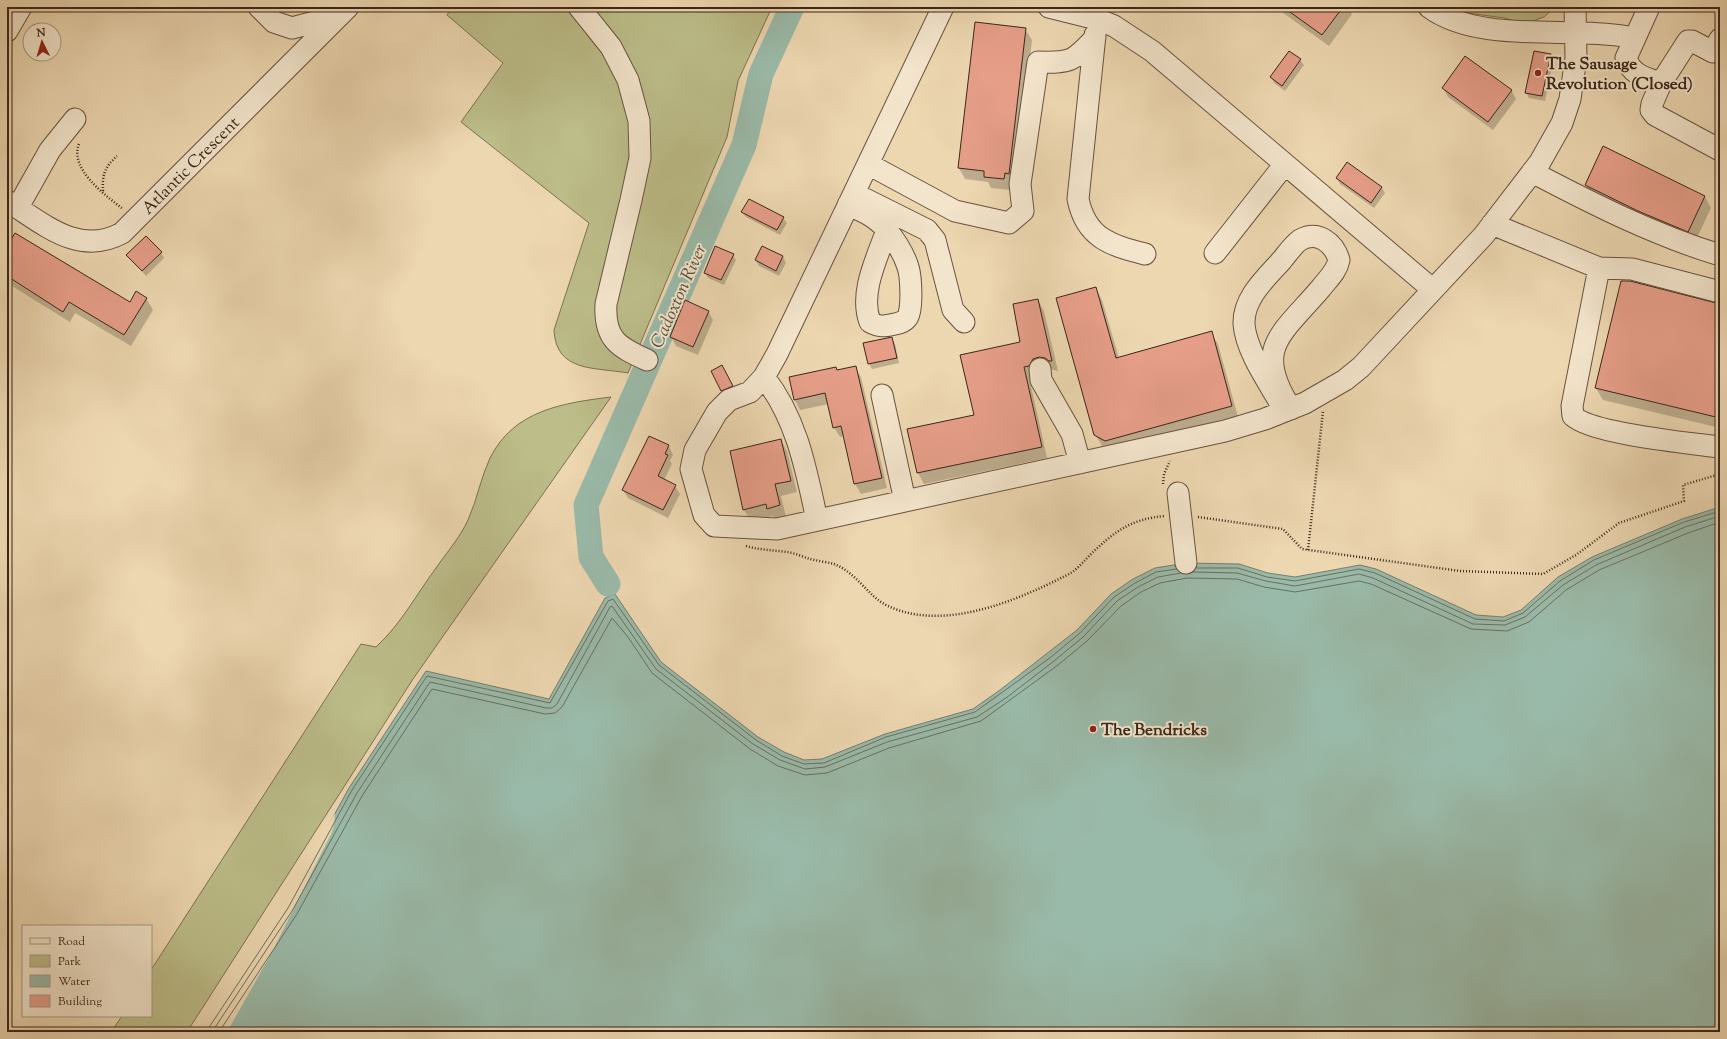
<svg xmlns="http://www.w3.org/2000/svg" width="1727" height="1039" font-family="'Sorts Mill Goudy',serif">
  <style>
    .green { fill: #bcbd89; stroke: #7c7252 }
    .water { fill: #9abaa9; stroke: #747f70 }
    .pier { fill: #edd7b1 }
    .shadow { fill: #0003 }
    .lines { fill: none; stroke-linecap: round; stroke-linejoin: round }
    .shore { stroke: #6a7062; stroke-width: 1 }
    .river { stroke: #9abaa9; stroke-width: 25 }
    .building { fill: #e69e89; stroke: #3b271a }
    .minor-casing { stroke: #685340; stroke-width: 23 }
    .path { stroke: #3b271a; stroke-width: 2.5; stroke-dasharray: 1 2; stroke-linecap: butt }
    .minor { stroke: #f3e5cc; stroke-width: 21 }
    .poi-dot { fill: #8f2418; stroke: #f3e5cc; stroke-width: 1.5 }
    .labels { text-anchor: middle; stroke-width: 4; stroke-linejoin: round; paint-order: stroke }
    .poi-label { font-size: 17px; font-weight: bold; fill: #3b271a; stroke: #f3e5cc; text-anchor: start }
    .street-label { font-size: 17px; fill: #3b271a; stroke: #f3e5cc }
    .water-label { font-size: 18px; font-style: italic; fill: #534c3e; stroke: #f3e5cc }
  </style>
  <rect width="100%" height="100%" fill="#edd7b1"/>
  <filter id="stains"><feTurbulence type="fractalNoise" baseFrequency=".005" numOctaves="4"/><feColorMatrix values="0 0 0 0 .2 0 0 0 0 .09 0 0 0 0 .02 0 0 0 .5 -.17"/></filter>
  <radialGradient id="worn" r=".72"><stop offset=".6" stop-color="#630" stop-opacity="0"/><stop offset="1" stop-color="#630" stop-opacity=".3"/></radialGradient>
  <!-- green -->
  <path class="green" d="M453 7H772L738 81 727 137 628 373C596 367 556 373 554 330L589 223 461 122 503 63 447 15Z
    M1450 7H1555L1544 17 1524 24 1505 18 1459 12Z
    M611 397 413 679 187 1032H111L122 1016H151V970L361 644 376 647C401 624 416 595 436 568 447 552 459 539 468 520 477 500 481 477 490 458 514 410 563 403 611 397Z"/>
  <!-- water -->
  <path class="water" d="M1720 507V1032H202L284 906 349 788 426 671 549 699 605 598 615 594 661 662 758 737 784 752 804 760 822 759 885 734 973 709 1000 690 1077 630 1111 594 1133 579 1155 568 1186 563 1239 564 1268 573 1295 577 1360 565 1376 569 1476 615 1503 617 1521 610 1558 577 1592 557 1682 519Z"/>
  <!-- pier -->
  <path class="pier" d="M335 813 334 825 331 834 272 952 227 1032H200L283 905 319 839Z"/>
  <!-- shadow -->
  <path class="shadow" d="M1275 7H1348L1352 14 1329 46Z
    M1025 29 1032 40 1015 185 1010 190 991 188 988 182 965 179 959 168Z
    M1289 52 1300 60 1304 65 1285 91 1274 83 1271 77Z
    M1550 55 1553 61 1545 101 1529 98 1526 92Z
    M1443 88 1511 90 1516 99 1493 130 1448 97Z
    M1604 148 1705 197 1711 208 1695 242 1592 196 1586 185Z
    M1348 164 1382 188 1385 193 1374 208 1340 184 1337 178Z
    M742 212 783 218 787 223 780 235 746 217Z
    M763 247 783 257 786 263 779 276 759 266 756 260Z
    M7 248 131 303 146 298 153 310 131 346 75 313 70 322 7 283Z
    M161 253 164 258 146 276 128 255Z
    M733 255 736 260 724 285 708 278 705 272Z
    M1096 288 1102 300 1119 358 1211 333 1218 344 1238 417 1112 452 1102 446 1095 434Z
    M1038 300 1044 311 1058 371 1045 368 1035 376 1029 377 1047 458 924 484 918 473 909 430 975 415 1021 343Z
    M1720 305V428L1603 400 1596 388Z
    M708 311 713 320 698 355 676 346 671 337Z
    M891 338 895 344 899 363 872 369 869 364Z
    M855 367 861 377 887 488 861 494 855 484 845 436 840 437 834 427 829 404 800 410 795 400 836 368 838 370Z
    M712 371H725L735 391 725 396Z
    M650 437 669 446 673 455 670 461 672 464 664 480 675 486 680 494 668 518 628 498 623 490Z
    M781 440 787 451 797 492 781 496 786 517 775 520 773 516 751 521 744 510 731 452Z"/>
  <g class="lines">
    <!-- shore -->
    <path class="shore" d="M1197 568H1238L1267 577 1295 581 1359 569 1375 573 1475 619 1504 621 1523 613 1560 581 1594 560 1684 522 1720 511
      M1193 572 1237 573 1266 581 1295 586 1359 574 1373 578 1473 624 1505 625 1525 617 1563 585 1596 565 1685 527 1720 516
      M206 1032 288 908 352 790 427 676 550 703 608 601 613 599 659 665 756 740 782 756 804 764 824 763 886 737 975 712 1051 657 1080 633 1114 597 1135 583 1156 572 1176 569
      M212 1032 292 911 357 793 430 682 546 708H552L557 704 610 607 612 606 656 669 753 744 780 760 805 769 825 767 887 742 977 717 1006 698 1054 661 1083 637 1117 601 1138 587 1158 577 1181 573
      M219 1032 297 914 362 796 432 689 545 714 555 713 562 707 612 618 628 637 652 673 750 749 778 766 805 775 827 773 889 748 981 721 1058 665 1087 641 1121 606 1141 592 1160 583 1187 578 1237 579 1264 587 1295 592 1359 581 1371 584 1471 629 1507 631 1529 622 1566 590 1599 570 1688 533 1720 522"/>
    <!-- river -->
    <path class="river" d="M608 584 591 557 586 505 744 145 761 74 792 7"/>
  </g>
  <!-- building -->
  <path class="building" d="M1283 7H1343L1322 35Z
    M975 22 1026 28 1009 174 1005 173 1004 179 984 177V171L958 168Z
    M1289 51 1301 59 1282 86 1270 77Z
    M1534 51 1551 54 1542 96 1525 93Z
    M1465 56 1512 90 1488 122 1442 88Z
    M1603 146 1705 196 1688 232 1638 211 1585 185Z
    M1347 162 1382 187 1371 203 1336 178Z
    M749 199 784 217 777 230 741 212Z
    M15 233 130 302 136 291 147 298 124 335 69 302 63 312 7 276V246Z
    M146 236 162 252 142 271 126 255Z
    M715 246 734 254 721 280 704 273Z
    M762 246 783 256 776 271 755 260Z
    M1621 281H1630L1720 304V418L1595 388Z
    M1096 287 1116 358 1212 331 1232 406 1105 441 1094 435 1056 298Z
    M1038 299 1052 361H1049L1045 358 1039 357 1033 359 1029 366 1024 367 1042 447 917 473 907 429 974 415 960 355 1020 342 1013 304Z
    M685 300 709 311 693 347 670 337Z
    M892 337 897 358 868 364 863 343Z
    M722 365 733 386 721 391 711 371Z
    M856 366 882 478 854 484 841 426 833 428 825 393 794 400 789 377 836 367 837 370Z
    M649 436 669 445 665 454 668 455 658 476 676 485 663 510 622 490Z
    M781 439 791 481 775 484 780 505 767 509 766 504 743 510 730 451Z"/>
  <g class="lines">
    <defs>
      <path id="minor" d="M259 7 274 22 292 28 338 16
        M579 7 611 47 628 80 639 121 640 158 631 200 606 304C604 339 618 347 647 360
        M943 7 777 354 764 377 750 392 729 400 717 412 695 450 691 469 704 515 714 526 777 529 1225 431 1265 419 1305 403 1345 380 1361 367 1484 235 1540 162 1562 123 1570 99 1576 58 1575 7
        M1049 7 1097 19 1114 26 1152 51 1432 289
        M1429 7C1480 45 1573 25 1634 38
        M1649 7 1626 58C1631 75 1646 78 1661 83L1688 41H1692L1713 52 1720 39
        M7 31 21 7
        M1095 35 1078 199C1086 238 1110 245 1145 254
        M1661 83 1652 104 1651 110 1655 115 1720 150
        M868 164 955 211 1009 223 1023 211 1020 184 1038 62C1070 63 1073 62 1095 38
        M1532 172C1593 204 1654 235 1720 255
        M865 199 927 230 935 240 953 310 964 322
        M7 201C43 223 78 257 122 233L348 7
        M848 205C863 211 876 217 886 229 895 240 904 254 908 267 911 276 913 311 907 318 903 323 896 324 890 325 882 327 877 326 870 322 859 293 877 258 887 230
        M18 207 50 150 75 119
        M1492 224 1599 268 1632 269 1720 292
        M1215 253 1285 164
        M1599 268 1572 406 1573 416C1592 434 1690 443 1720 447
        M1040 369 1041 380 1072 434 1080 463
        M764 377C797 419 806 469 817 520
        M882 395 905 501
        M1285 411C1271 386 1246 352 1244 324 1243 298 1266 278 1282 260 1287 254 1293 245 1300 240 1318 230 1334 243 1339 260 1337 271 1328 279 1321 288 1281 335 1252 348 1291 409
        M1178 493 1186 563"/>
    </defs>
    <!-- minor casing -->
    <use href="#minor" class="minor-casing"/>
    <!-- path -->
    <path class="path" d="M79 144C69 169 105 195 123 209
      M103 191C102 174 105 167 117 156
      M1163 484 1164 474 1170 461
      M1198 517 1283 529 1302 549 1460 571 1543 574 1576 555 1619 523 1684 501 1683 485 1720 474
      M746 546C759 550 773 550 787 552 795 553 803 557 810 559 818 561 827 562 834 564 857 573 868 596 886 605 942 633 1016 601 1067 575 1076 571 1083 562 1090 555 1114 532 1130 519 1165 516
      M1308 550 1323 411"/>
    <!-- minor -->
    <use href="#minor" class="minor"/>
  </g>
  <!-- markers -->
  <g class="poi-dot">
    <circle cx="1538" cy="73" r="4"/>
    <circle cx="1093" cy="729" r="4"/>
  </g>
  <g class="labels">
    <!-- poi labels -->
    <g class="poi-label">
      <text x="1546" y="69">The Sausage<tspan x="1546" dy="20">Revolution (Closed)</tspan></text>
      <text x="1101" y="735">The Bendricks</text>
    </g>
    <!-- street labels -->
    <g class="street-label">
      <text transform="translate(190 165) rotate(-45)" y="6">Atlantic Crescent</text>
    </g>
    <!-- water labels -->
    <g class="water-label">
      <text transform="translate(678 296) rotate(-66)" y="6">Cadoxton River</text>
    </g>
  </g>
  <!-- margin -->
  <rect width="1727" height="1039" fill="none" stroke="#edd7b1" stroke-width="24"/>
  <rect x="8" y="8" width="1711" height="1023" fill="none" stroke="#3b271a" stroke-width="2"/>
  <rect x="12" y="12" width="1703" height="1015" fill="none" stroke="#3b271a"/>
  <!-- legend -->
  <rect x="22" y="925" width="130" height="92" fill="#f3e5cc" stroke="#a99985"/>
  <rect x="30" y="938" width="20" height="6" fill="#f3e5cc" stroke="#a99985"/>
  <text x="58" y="945" font-size="12" fill="#3b271a">Road</text>
  <rect x="30" y="955" width="20" height="12" fill="#bcbd89" stroke="#a99985"/>
  <text x="58" y="965" font-size="12" fill="#3b271a">Park</text>
  <rect x="30" y="975" width="20" height="12" fill="#9abaa9" stroke="#a99985"/>
  <text x="58" y="985" font-size="12" fill="#3b271a">Water</text>
  <rect x="30" y="995" width="20" height="12" fill="#e69e89" stroke="#a99985"/>
  <text x="58" y="1005" font-size="12" fill="#3b271a">Building</text>
  <!-- north arrow -->
  <g transform="translate(42 42) rotate(355)"><circle r="19" fill="#f3e5cc" stroke="#a99985"/>
  <path d="M0-3L7 15L0 10L-7 15Z" fill="#8f2418"/>
  <text y="-6" font-size="11" font-weight="bold" text-anchor="middle" fill="#3b271a">N</text>
  </g>
  <rect width="100%" height="100%" filter="url(#stains)"/>
  <rect width="100%" height="100%" fill="url(#worn)"/>
</svg>
